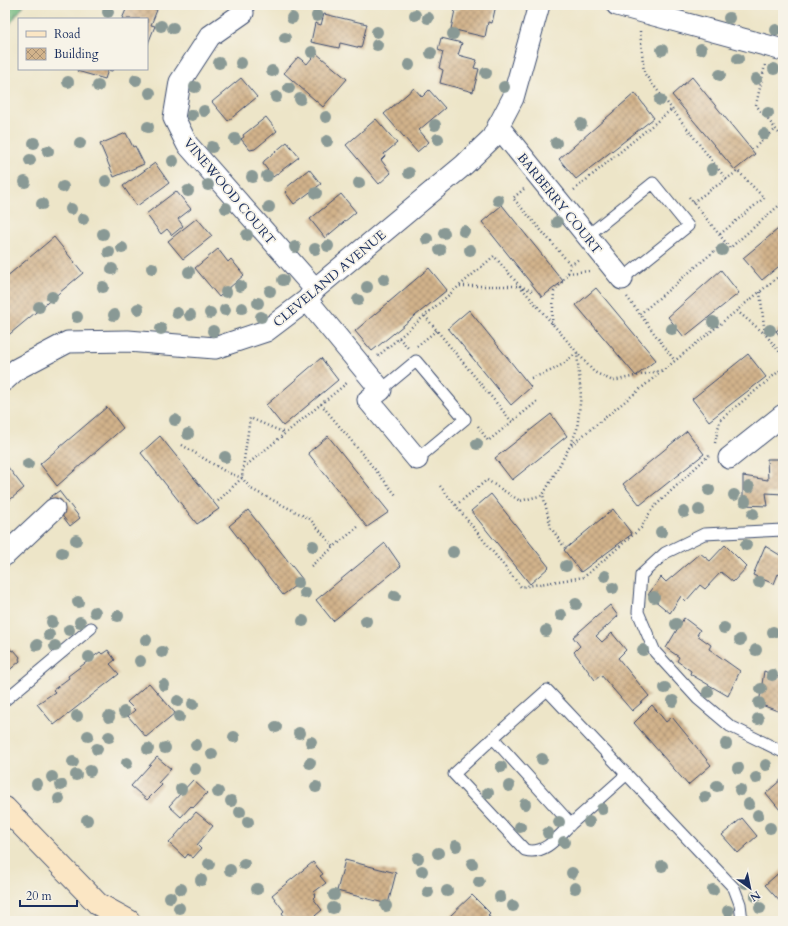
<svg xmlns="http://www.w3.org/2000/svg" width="788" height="926" font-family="Cardo,serif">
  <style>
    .forest { fill: url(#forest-firs); stroke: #46746e }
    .building { fill: url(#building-cross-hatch) }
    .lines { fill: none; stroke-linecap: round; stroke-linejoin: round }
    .service-casing { stroke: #3a4a6e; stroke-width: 13 }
    .minor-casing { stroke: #3a4a6e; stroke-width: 23 }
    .secondary-casing { stroke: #3a4a6e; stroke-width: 24 }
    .path { stroke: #3a4a6e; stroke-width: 2.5; stroke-dasharray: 1 3; stroke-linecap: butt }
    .service { stroke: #fff; stroke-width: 11 }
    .minor { stroke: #fff; stroke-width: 21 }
    .secondary { stroke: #fbe6c4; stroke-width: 22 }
    .tree { fill: #899995 }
    .labels { text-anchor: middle; stroke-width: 3.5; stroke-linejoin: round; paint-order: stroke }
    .street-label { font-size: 13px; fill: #1b2f5e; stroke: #f7f3e8 }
  </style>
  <defs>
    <pattern id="forest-firs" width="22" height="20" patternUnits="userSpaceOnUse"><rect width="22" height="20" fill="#72b97e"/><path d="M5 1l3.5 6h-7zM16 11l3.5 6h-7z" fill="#5d976a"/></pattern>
    <pattern id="building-cross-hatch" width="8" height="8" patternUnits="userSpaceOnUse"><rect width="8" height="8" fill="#d2b38b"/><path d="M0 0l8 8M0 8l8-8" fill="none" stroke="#aa9275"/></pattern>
  </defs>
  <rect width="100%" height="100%" fill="#f7f3e8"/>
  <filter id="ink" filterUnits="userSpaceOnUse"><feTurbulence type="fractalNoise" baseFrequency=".025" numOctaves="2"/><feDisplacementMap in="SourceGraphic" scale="8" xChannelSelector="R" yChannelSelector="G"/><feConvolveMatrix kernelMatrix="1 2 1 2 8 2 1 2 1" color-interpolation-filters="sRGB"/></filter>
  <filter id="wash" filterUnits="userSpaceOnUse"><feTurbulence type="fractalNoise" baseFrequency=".012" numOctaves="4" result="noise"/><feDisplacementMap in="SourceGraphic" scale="16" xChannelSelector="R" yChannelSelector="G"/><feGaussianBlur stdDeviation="0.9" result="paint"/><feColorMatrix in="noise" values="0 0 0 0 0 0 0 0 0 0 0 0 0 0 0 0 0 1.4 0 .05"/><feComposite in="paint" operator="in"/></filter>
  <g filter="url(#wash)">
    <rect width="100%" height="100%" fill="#ede5c8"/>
    <!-- forest -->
    <path class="forest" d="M5 5H24L5 31Z"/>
    <g id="blocks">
      <!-- building -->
      <path class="building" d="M128 5H146L157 10 151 25 155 26 147 46V19H122Z
        M460 5H496L492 23 488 22 485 37 451 29 455 10H459Z
        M324 14 367 24 361 48 340 43 339 48 311 42 315 23 321 25Z
        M441 38 462 43 458 55 477 60 474 68 479 69 473 92 440 83 443 70 439 68 443 52 438 50Z
        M316 53 347 79 323 107 284 73 298 57 307 64Z
        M78 69H113L112 71 108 70 105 79 77 71Z
        M692 77 755 154 735 170 672 95Z
        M241 78 257 97 228 121 212 102Z
        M414 88 422 97 429 90 445 108 419 130 429 142 417 152 384 114Z
        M635 93 654 118 576 179 559 159Z
        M266 117 277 131 255 149 250 150 241 139 244 137 243 135Z
        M376 119 397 143 384 154 385 156 381 160 391 173 379 184 346 145Z
        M126 133 133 147 135 146 144 164 114 177 100 144Z
        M287 142 299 157 273 177 263 164 264 161Z
        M155 163 169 183 137 206 123 186Z
        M309 169 321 184 294 204 285 192 287 190 286 188Z
        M176 191 191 209 178 219 183 226 172 235 167 229 161 234 146 214Z
        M341 194 356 212 325 238 310 219Z
        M502 205 563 281 542 297 482 222Z
        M197 218 212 236 183 259 168 241Z
        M783 225V263L762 280 743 258Z
        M54 237 83 273 5 338V278Z
        M218 249 228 262 231 259 244 275 219 297 195 268Z
        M429 268 447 290 372 351 355 331Z
        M721 270 739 293 684 337 668 317Z
        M596 288 656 360 636 376 576 305Z
        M469 310 531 387 511 405 448 328Z
        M783 326V340L776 331Z
        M748 354 766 377 709 421 692 399Z
        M321 358 338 380 283 426 266 405Z
        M107 407 123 428 57 486 40 464Z
        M551 414 567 436 512 480 495 458Z
        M687 431 704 454 640 505 623 484Z
        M160 436 219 509 197 524 141 453Z
        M328 436 389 512 367 527 308 453Z
        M767 459H783V494L766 493 768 506 743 505V476L768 480Z
        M7 466 24 488 5 504V468Z
        M59 491 80 518 70 526 49 498Z
        M491 494 549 567 530 584 471 511Z
        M613 509 632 534 581 572 564 550Z
        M248 510 303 580 283 595 229 526Z
        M385 543 401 566 333 621 316 600Z
        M725 545 747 567 733 582 721 572 705 589 700 585 686 601 681 596 670 613 648 595 661 577 666 582 700 553 710 561Z
        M765 546 783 557V577L778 574 774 584 753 575Z
        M610 605 618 616 596 636 602 642 612 633 626 650 618 658 649 696 632 711 601 675 595 680 574 652 580 646 573 637Z
        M684 618 700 630 697 635 711 645 709 649 740 671 728 696 690 674 691 671 677 661 679 657 666 648Z
        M5 643 12 651 14 650 20 657 19 659 20 661 5 674Z
        M108 650 115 660 110 664 119 674 54 725 37 704 55 692 53 690 69 678 68 676 100 652 102 654Z
        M764 671 783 679V713L759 704Z
        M149 683 175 713 146 737 128 716 135 710 127 702Z
        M652 705 666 722 672 717 711 765 688 785 634 723Z
        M157 757 171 769 159 782 162 785 147 800 131 786Z
        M783 778V807L780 810 766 793Z
        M193 780 207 793 193 808 191 806 181 817 169 806Z
        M196 812 213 826 197 845 201 849 193 858 188 854 185 858 169 843Z
        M742 818 757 836 738 853 722 835Z
        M345 860 396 873 388 904 337 891Z
        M313 862 323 874 320 876 326 883 314 892 316 895 313 898 322 910 309 921H295L293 918 288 921 282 913 284 911 272 895Z
        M783 869V905L765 885Z
        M472 895 490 913 488 915 493 921H455L450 916Z"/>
    </g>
  </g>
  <g filter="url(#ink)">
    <use href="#blocks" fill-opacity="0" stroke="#3a4a6e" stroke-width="1"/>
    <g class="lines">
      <defs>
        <path id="service" d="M587 236 653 183 688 226 622 279
          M381 390 416 361 465 419 417 459
          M783 530 704 534 665 553 641 575 638 612 655 652 698 699 730 726 783 752
          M5 700 91 628
          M493 738 454 774 525 850C544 856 559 836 571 824
          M627 774 571 824 493 738 547 690 734 888 740 904 742 921"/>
        <path id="minor" d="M617 5 783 50
          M243 13 210 36 180 82 174 118 187 144 315 289
          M498 126 622 279
          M307 300 381 390 368 400 417 459
          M5 380 17 369 68 342 128 341 215 348 266 331 307 300 315 289 464 165 492 138 513 98 539 5
          M729 458 783 415
          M5 555 54 509"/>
        <path id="secondary" d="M5 808 98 904 129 921"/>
      </defs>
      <!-- service casing -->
      <use href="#service" class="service-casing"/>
      <!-- minor casing -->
      <use href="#minor" class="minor-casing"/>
      <!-- secondary casing -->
      <use href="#secondary" class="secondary-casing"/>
      <!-- path -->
      <path class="path" d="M640 31 644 73 727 180
        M765 65 756 105 783 138
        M755 147 776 129
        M524 189 513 198 571 265
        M574 190 672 109
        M689 197 730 248 783 202
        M693 202 738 171 764 198 719 235
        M568 273 589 271
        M460 286H520L532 291
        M760 292 765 334 783 356
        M627 297 675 361
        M737 311 765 334
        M640 314 725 242
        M425 316 512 422
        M552 324 554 292 563 281 564 278 568 273 571 265 580 258
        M399 338 409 349
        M417 346 437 330
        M378 356 494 256 594 372 613 381 663 370
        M531 378C552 371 560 368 576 353
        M321 404 396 495
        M478 426 488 441 539 400
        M715 443 720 420 783 368
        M571 444 577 429 581 395 577 353
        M182 445 226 472 242 478 251 489 310 519 334 547
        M243 467 250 418 285 433
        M440 486 521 587 584 577 641 528 652 509 709 455
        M218 501 242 478 243 468 348 382
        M456 505 487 480 520 501 543 495
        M565 548 551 528 543 495 570 446 783 273
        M311 566 359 526"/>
      <!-- service -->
      <use href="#service" class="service"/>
      <!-- minor -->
      <use href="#minor" class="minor"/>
      <!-- secondary -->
      <use href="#secondary" class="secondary"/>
    </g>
    <!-- trees -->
    <g class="tree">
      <circle cx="108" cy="12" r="6"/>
      <circle cx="415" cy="15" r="6"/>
      <circle cx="317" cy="16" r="6"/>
      <circle cx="292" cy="18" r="6"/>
      <circle cx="428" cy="18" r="6"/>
      <circle cx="729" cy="18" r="6"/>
      <circle cx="161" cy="26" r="6"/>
      <circle cx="173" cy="28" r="6"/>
      <circle cx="776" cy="30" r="6"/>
      <circle cx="377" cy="32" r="6"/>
      <circle cx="453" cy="34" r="6"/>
      <circle cx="285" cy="38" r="6"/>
      <circle cx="377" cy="45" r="6"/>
      <circle cx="701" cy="49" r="6"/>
      <circle cx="662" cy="50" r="6"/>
      <circle cx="312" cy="52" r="6"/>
      <circle cx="431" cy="53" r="6"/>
      <circle cx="738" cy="59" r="6"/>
      <circle cx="219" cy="63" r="6"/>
      <circle cx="241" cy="63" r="6"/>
      <circle cx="409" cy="65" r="6"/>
      <circle cx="774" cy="69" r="6"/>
      <circle cx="272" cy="71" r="6"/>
      <circle cx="486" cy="73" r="6"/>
      <circle cx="720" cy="75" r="6"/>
      <circle cx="756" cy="79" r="6"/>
      <circle cx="136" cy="80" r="6"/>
      <circle cx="68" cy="82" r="6"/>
      <circle cx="98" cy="86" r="6"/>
      <circle cx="195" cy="87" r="6"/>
      <circle cx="504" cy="87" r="6"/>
      <circle cx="289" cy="88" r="6"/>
      <circle cx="150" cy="93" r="6"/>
      <circle cx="276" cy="97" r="6"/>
      <circle cx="300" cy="99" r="6"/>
      <circle cx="660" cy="100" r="6"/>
      <circle cx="204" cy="111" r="6"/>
      <circle cx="768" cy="113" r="6"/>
      <circle cx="192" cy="115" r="6"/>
      <circle cx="326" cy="117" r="6"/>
      <circle cx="581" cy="124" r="6"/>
      <circle cx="435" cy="125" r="6"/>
      <circle cx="148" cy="127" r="6"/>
      <circle cx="764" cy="134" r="6"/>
      <circle cx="235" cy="139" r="6"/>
      <circle cx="438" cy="139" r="6"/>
      <circle cx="327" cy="141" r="6"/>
      <circle cx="34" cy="143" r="6"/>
      <circle cx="80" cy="143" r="6"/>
      <circle cx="556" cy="143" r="6"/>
      <circle cx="212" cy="147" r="6"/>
      <circle cx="48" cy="151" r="6"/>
      <circle cx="30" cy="160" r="6"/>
      <circle cx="173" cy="161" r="6"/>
      <circle cx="712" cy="169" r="6"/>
      <circle cx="409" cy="173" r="6"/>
      <circle cx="267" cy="176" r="6"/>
      <circle cx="252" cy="177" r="6"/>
      <circle cx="106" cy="181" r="6"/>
      <circle cx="25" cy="182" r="6"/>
      <circle cx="359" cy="183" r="6"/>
      <circle cx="208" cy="185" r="6"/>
      <circle cx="63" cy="187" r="6"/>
      <circle cx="188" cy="191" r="6"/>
      <circle cx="316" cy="193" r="6"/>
      <circle cx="498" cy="200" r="6"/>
      <circle cx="42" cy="204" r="6"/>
      <circle cx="269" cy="207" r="6"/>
      <circle cx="226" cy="208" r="6"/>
      <circle cx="71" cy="209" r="6"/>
      <circle cx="83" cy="219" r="6"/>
      <circle cx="557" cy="222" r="6"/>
      <circle cx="464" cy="231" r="6"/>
      <circle cx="444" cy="233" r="6"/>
      <circle cx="103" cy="234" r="6"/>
      <circle cx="247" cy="235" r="6"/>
      <circle cx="427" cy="239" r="6"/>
      <circle cx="328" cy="246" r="6"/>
      <circle cx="295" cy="247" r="6"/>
      <circle cx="122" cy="248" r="6"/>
      <circle cx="315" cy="249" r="6"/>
      <circle cx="440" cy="250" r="6"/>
      <circle cx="470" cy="250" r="6"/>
      <circle cx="722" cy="250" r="6"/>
      <circle cx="109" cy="252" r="6"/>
      <circle cx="152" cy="268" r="6"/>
      <circle cx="112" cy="269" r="6"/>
      <circle cx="189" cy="272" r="6"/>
      <circle cx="384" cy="279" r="6"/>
      <circle cx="283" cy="280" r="6"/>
      <circle cx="240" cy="286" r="6"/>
      <circle cx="103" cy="287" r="6"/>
      <circle cx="367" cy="287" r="6"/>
      <circle cx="270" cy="291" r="6"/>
      <circle cx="226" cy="292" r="6"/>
      <circle cx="52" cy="297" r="6"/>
      <circle cx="358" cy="300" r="6"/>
      <circle cx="258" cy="303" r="6"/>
      <circle cx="39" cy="307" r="6"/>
      <circle cx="242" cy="308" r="6"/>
      <circle cx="138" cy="309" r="6"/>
      <circle cx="225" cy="310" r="6"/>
      <circle cx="177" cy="313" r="6"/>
      <circle cx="210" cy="313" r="6"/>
      <circle cx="114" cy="315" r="6"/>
      <circle cx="190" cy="315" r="6"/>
      <circle cx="77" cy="317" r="6"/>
      <circle cx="261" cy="317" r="6"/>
      <circle cx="713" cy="322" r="6"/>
      <circle cx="161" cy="329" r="6"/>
      <circle cx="672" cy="329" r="6"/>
      <circle cx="770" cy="330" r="6"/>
      <circle cx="213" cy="331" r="6"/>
      <circle cx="175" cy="420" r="6"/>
      <circle cx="188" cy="434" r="6"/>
      <circle cx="477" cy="444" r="6"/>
      <circle cx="225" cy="457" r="6"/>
      <circle cx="28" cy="464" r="6"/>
      <circle cx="749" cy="487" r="6"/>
      <circle cx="709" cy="490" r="6"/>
      <circle cx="734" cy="495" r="6"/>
      <circle cx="745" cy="501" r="6"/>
      <circle cx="699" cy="510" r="6"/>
      <circle cx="684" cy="512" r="6"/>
      <circle cx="753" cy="514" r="6"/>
      <circle cx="661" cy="532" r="6"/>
      <circle cx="76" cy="540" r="6"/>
      <circle cx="746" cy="545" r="6"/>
      <circle cx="313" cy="546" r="6"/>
      <circle cx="453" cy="552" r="6"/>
      <circle cx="62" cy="553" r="6"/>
      <circle cx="566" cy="566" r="6"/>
      <circle cx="605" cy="576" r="6"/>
      <circle cx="759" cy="582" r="6"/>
      <circle cx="298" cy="583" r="6"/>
      <circle cx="613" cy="588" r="6"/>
      <circle cx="305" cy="593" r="6"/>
      <circle cx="395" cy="596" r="6"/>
      <circle cx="654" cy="597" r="6"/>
      <circle cx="78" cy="602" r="6"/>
      <circle cx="576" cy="604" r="6"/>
      <circle cx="95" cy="612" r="6"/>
      <circle cx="561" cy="615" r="6"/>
      <circle cx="118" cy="616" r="6"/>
      <circle cx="303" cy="621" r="6"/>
      <circle cx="366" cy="621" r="6"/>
      <circle cx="52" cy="622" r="6"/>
      <circle cx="80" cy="622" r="6"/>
      <circle cx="676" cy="624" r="6"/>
      <circle cx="724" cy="628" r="6"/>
      <circle cx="69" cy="630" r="6"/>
      <circle cx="546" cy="631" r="6"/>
      <circle cx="773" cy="632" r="6"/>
      <circle cx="49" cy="635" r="6"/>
      <circle cx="146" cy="640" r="6"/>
      <circle cx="740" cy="640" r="6"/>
      <circle cx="37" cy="645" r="6"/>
      <circle cx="55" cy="646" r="6"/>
      <circle cx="643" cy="650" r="6"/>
      <circle cx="756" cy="650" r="6"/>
      <circle cx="162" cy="652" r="6"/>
      <circle cx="89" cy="657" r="6"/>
      <circle cx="140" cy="661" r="6"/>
      <circle cx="772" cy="675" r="6"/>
      <circle cx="164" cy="685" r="6"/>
      <circle cx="665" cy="688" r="6"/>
      <circle cx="761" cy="689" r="6"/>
      <circle cx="708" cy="692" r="6"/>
      <circle cx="178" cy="701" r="6"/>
      <circle cx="673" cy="701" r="6"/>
      <circle cx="759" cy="703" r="6"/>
      <circle cx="193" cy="704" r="6"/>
      <circle cx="124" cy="712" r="6"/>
      <circle cx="77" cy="716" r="6"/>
      <circle cx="109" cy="717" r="6"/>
      <circle cx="179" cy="717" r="6"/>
      <circle cx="758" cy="719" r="6"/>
      <circle cx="276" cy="727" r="6"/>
      <circle cx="299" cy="733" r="6"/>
      <circle cx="88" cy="736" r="6"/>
      <circle cx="109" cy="737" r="6"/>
      <circle cx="234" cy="737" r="6"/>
      <circle cx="311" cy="742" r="6"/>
      <circle cx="726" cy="744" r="6"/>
      <circle cx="196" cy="745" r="6"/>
      <circle cx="165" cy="748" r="6"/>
      <circle cx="97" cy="749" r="6"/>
      <circle cx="148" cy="749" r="6"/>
      <circle cx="212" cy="754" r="6"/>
      <circle cx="542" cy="759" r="6"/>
      <circle cx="73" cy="762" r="6"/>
      <circle cx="127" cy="763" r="6"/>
      <circle cx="310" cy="763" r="6"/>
      <circle cx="766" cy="765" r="6"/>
      <circle cx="501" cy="767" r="6"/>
      <circle cx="738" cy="768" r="6"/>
      <circle cx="195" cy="769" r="6"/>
      <circle cx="90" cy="771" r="6"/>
      <circle cx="76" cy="775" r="6"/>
      <circle cx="52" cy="777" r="6"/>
      <circle cx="756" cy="778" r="6"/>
      <circle cx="37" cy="784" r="6"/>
      <circle cx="61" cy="785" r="6"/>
      <circle cx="509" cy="786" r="6"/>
      <circle cx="717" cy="786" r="6"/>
      <circle cx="316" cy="787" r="6"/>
      <circle cx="181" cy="789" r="6"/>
      <circle cx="740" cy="790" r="6"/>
      <circle cx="218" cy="792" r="6"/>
      <circle cx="488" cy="793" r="6"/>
      <circle cx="705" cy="797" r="6"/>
      <circle cx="59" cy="799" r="6"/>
      <circle cx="231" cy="801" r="6"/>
      <circle cx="525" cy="804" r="6"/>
      <circle cx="749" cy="804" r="6"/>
      <circle cx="602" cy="809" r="6"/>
      <circle cx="240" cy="812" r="6"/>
      <circle cx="758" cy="815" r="6"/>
      <circle cx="87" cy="820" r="6"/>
      <circle cx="248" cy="822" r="6"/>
      <circle cx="559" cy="822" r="6"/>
      <circle cx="589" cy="822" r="6"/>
      <circle cx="520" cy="827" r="6"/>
      <circle cx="770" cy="828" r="6"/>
      <circle cx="548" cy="833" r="6"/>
      <circle cx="564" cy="842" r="6"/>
      <circle cx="456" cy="846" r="6"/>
      <circle cx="438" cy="853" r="6"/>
      <circle cx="418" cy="858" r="6"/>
      <circle cx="209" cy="864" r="6"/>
      <circle cx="244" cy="864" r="6"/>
      <circle cx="472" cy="864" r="6"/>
      <circle cx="662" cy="866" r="6"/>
      <circle cx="230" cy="870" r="6"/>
      <circle cx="422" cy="871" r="6"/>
      <circle cx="572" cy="873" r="6"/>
      <circle cx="201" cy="880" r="6"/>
      <circle cx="479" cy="882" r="6"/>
      <circle cx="746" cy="883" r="6"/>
      <circle cx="575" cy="888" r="6"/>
      <circle cx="181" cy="889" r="6"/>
      <circle cx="257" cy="889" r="6"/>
      <circle cx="713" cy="890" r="6"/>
      <circle cx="447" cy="891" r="6"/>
      <circle cx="428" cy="892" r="6"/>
      <circle cx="334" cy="895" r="6"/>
      <circle cx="756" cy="896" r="6"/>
      <circle cx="170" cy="897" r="6"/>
      <circle cx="500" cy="897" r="6"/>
      <circle cx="386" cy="906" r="6"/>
      <circle cx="513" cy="906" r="6"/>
      <circle cx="179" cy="908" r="6"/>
      <circle cx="333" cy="908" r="6"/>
      <circle cx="760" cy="908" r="6"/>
      <circle cx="728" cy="911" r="6"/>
    </g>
  </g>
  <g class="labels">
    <!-- street labels -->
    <g class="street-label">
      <text transform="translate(230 191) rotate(50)" y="5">VINEWOOD COURT</text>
      <text transform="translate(560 203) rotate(51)" y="5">BARBERRY COURT</text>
      <text transform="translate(329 278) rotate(-40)" y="5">CLEVELAND AVENUE</text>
    </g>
  </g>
  <!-- margin -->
  <rect width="788" height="926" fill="none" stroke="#f7f3e8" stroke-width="20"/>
  <!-- legend -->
  <rect x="18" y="18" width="130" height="52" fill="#f7f3e8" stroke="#9fa5b1"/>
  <rect x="26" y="31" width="20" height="6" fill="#fbe6c4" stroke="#9fa5b1"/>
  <text x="54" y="38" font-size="12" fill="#1b2f5e">Road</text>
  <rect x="26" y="48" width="20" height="12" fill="url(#building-cross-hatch)" stroke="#9fa5b1"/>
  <text x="54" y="58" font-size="12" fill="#1b2f5e">Building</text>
  <!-- north arrow -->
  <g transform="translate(750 888) rotate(147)" stroke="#f7f3e8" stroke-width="3" paint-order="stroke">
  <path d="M0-3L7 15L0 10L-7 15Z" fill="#1b2f5e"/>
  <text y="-6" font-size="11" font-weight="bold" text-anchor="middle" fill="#1b2f5e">N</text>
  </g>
  <!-- scale -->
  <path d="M20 900v6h57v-6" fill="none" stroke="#1b2f5e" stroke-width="2"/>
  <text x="26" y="900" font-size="12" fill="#1b2f5e" stroke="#f7f3e8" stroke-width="3" paint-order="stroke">20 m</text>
</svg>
